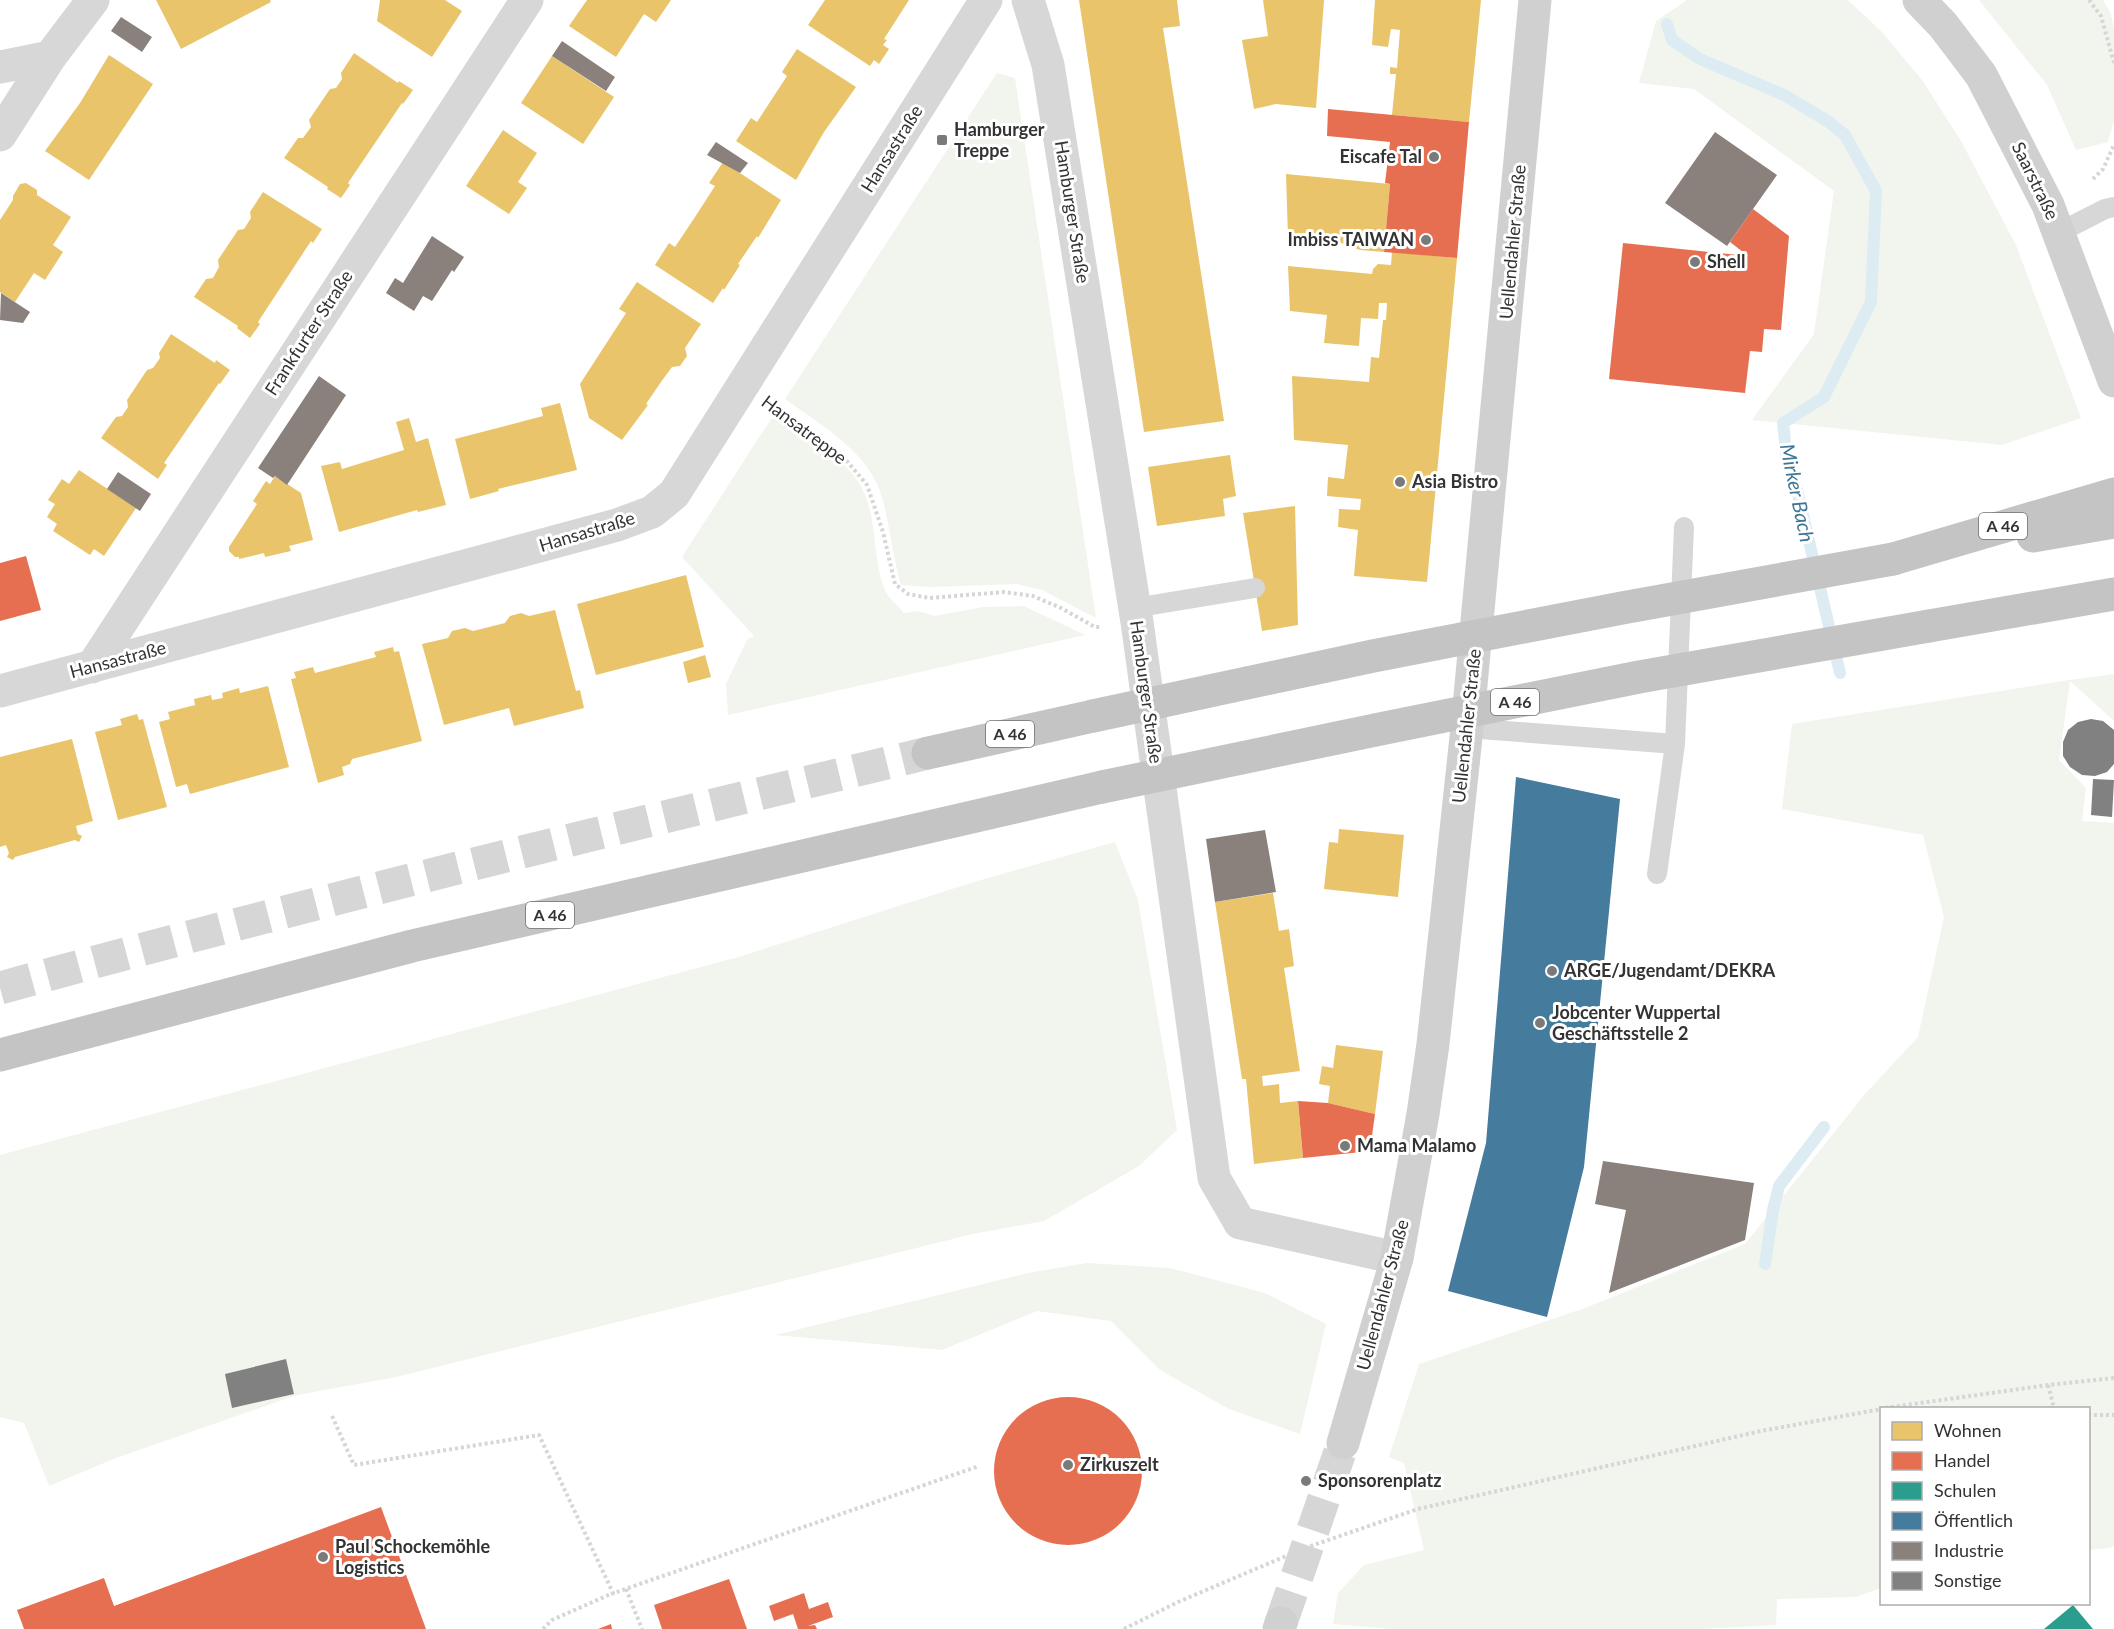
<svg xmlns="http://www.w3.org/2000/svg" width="2114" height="1629" font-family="Lato,sans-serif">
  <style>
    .green { fill: #f1f5ed }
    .homes { fill: #e9c46a }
    .shops { fill: #e76f51 }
    .schools { fill: #2a9d8f }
    .public { fill: #457b9d }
    .industry { fill: #8a817c }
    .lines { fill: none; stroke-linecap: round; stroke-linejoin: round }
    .stream { stroke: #ddebf3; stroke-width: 12 }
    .building { fill: #818181 }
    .secondary-tunnel { stroke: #d6d6d6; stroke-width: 33; stroke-dasharray: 33 16; stroke-linecap: butt }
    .motorway-tunnel { stroke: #d6d6d6; stroke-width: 33; stroke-dasharray: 33 16; stroke-linecap: butt }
    .path { stroke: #d6d6d6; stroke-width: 4; stroke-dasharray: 3 3; stroke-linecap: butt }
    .service { stroke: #d7d7d7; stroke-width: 20 }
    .minor { stroke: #d7d7d7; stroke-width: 33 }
    .secondary { stroke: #d0d0d0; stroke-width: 33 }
    .motorway { stroke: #c4c4c4; stroke-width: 33 }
    .motorway-bridge { stroke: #c4c4c4; stroke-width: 33 }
    .poi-dot { fill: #7a7a7a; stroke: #fff; stroke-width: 2 }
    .labels { text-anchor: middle; stroke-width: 6; stroke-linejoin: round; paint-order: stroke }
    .shield { fill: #fff; stroke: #707070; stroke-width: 1.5 }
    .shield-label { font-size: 16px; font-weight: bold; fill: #333 }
    .poi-label { font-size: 18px; font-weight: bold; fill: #333; stroke: #fff; text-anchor: start }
    .street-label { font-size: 18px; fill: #333; stroke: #fff }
    .water-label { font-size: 20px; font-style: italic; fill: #3f7597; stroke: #fff }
  </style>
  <rect width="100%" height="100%" fill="#fff"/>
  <!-- green -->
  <path class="green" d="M1687 0H1848L1881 31 1922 80 1961 141 2016 245 2081 418 2002 445 1752 420 1814 334 1834 191 1694 89 1639 83 1656 21Z
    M1979 0H2103L2111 14 2114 29V120L2108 142 2076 150 2047 85Z
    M997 73 1015 78 1096 618 1042 590 1017 584 930 587 901 585C893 557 890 528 883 500 871 453 821 425 785 399Z
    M771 419H781C808 437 838 453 857 480 880 513 870 557 886 592 890 600 899 606 904 613L918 611 935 616 983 607 1024 606 1085 635 728 715 726 684 747 640 754 636 682 557Z
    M2114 674V721L2070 681 2059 760 2086 788 2082 821 2114 823V1545L2111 1548 2089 1550 2088 1408H1882L1881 1588 1856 1597 1777 1599 1776 1625 1701 1629H1390L1333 1624 1338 1593 1364 1565 1424 1550 1404 1463 1389 1457 1419 1364 1585 1308 1745 1244 1865 1094 1918 1037 1944 917 1923 835 1782 809 1792 724 2070 680Z
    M1115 842 1138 900 1177 1130 1139 1166 1044 1221 973 1234 396 1377 297 1395 116 1458 49 1486 24 1423 0 1417V1155L742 956 974 882Z
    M1087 1263 1170 1268 1265 1293 1326 1324 1300 1434 1229 1409 1160 1370 1111 1321 1037 1311 942 1350 775 1335 1028 1273Z"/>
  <!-- homes -->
  <path class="homes" d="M156 0H270L271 2 181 49Z
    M380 0H445L462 11 432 57 377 21Z
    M587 0H671L656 22 644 14 616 57 569 26Z
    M825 0H909L884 39 887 40 883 45 889 49 879 64 874 60 870 66 808 25Z
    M1079 0H1177L1180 26 1163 28 1224 421 1144 432Z
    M1263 0H1324L1316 108 1276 104 1254 109 1242 40 1268 36Z
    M1375 0H1481L1469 122 1392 115 1396 74H1390V67L1397 68 1400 30 1391 29 1388 47 1372 45Z
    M797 49 856 87 824 132 796 180 736 141 751 118 757 122 787 76 782 72Z
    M354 53 398 83 399 81 413 90 403 104 402 103 348 183 350 185 341 198 327 189 328 187 284 158 298 138H303L311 127 309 120 330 89 336 88 342 79 341 73Z
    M109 55 153 84 89 180 45 151 80 103Z
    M552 56 614 97 583 144 521 103Z
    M503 130 537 153 518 182 527 188 509 214 466 186Z
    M723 162 781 200 758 238 757 236 738 264 740 265 724 290 723 288 713 303 655 265 669 243 675 247 695 217 715 186 709 183Z
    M1286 174 1390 184 1384 252 1360 250 1325 237H1288Z
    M26 183 37 190V195L71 217 53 245 63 252 45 280 34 273 15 302 0 292V220L13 200V196L20 184Z
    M263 192 322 229 313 243 311 241 258 322 260 324 250 338 237 328 238 326 194 297 206 279 213 278 219 267 218 260 238 230 244 229 251 218 250 212Z
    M1392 252 1457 258 1427 582 1354 576 1358 530 1338 527 1339 509 1360 510 1361 499 1327 496 1328 477 1344 479 1348 445 1294 440 1292 376 1369 382 1371 357 1379 358 1383 320H1386L1387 303H1379L1378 319 1361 318 1359 346 1324 343 1327 315 1290 311 1288 266 1372 274 1373 269 1378 264 1391 265Z
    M637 282 701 324 685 348 687 356 680 366 672 367 661 382 646 404 648 405 622 440 589 418 580 384 626 313 619 309Z
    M171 334 215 363 216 360 230 370 220 384 219 383 164 463 167 465 158 479 101 438 116 417 122 416 128 407 127 400 147 370 153 368 160 358 159 353Z
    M560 403 577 470 498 489 499 491 470 499 455 439 543 416 541 408Z
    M409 418 416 442 428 438 446 505 418 512 417 510 339 532 321 466 340 462 342 469 404 450 396 422Z
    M1230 455 1236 496 1223 499 1225 516 1157 526 1148 467Z
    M79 470 136 508 104 556 94 549 90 555 53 531 57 524 47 517 55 504 48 500 62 479 69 484Z
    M275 476 301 493 313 540 289 546 291 551 265 557 264 553 239 559V557H235L229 551V547L257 504 253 501 266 481 270 484Z
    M1295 506 1298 625 1262 631 1243 513Z
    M686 575 704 647 596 675 577 604Z
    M555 610 576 691 580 690 584 708 514 726 509 708 444 725 422 644 448 638 452 631 465 628 473 631 505 623 510 616 521 613 529 616Z
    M393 647 394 652 399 651 422 741 352 759 350 764 342 767 344 775 318 783 291 679 296 678 294 672 313 667 315 673 376 657 374 652Z
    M705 655 711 677 688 683 683 662Z
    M268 686 289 767 190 794 187 784 176 787 159 722 170 719 168 712 195 705 194 699 211 695 212 700 223 698 222 693 239 688 240 693Z
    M137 714 139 720 143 719 167 807 118 820 95 732 122 725 120 719Z
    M72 739 93 821 76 826 78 834 82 836 79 842 75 840 15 857 13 860 7 857 9 853 6 845 0 847V757Z
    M1339 829 1404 835 1398 897 1324 889 1329 842 1338 843Z
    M1273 893 1279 931 1289 929 1294 966 1284 968 1300 1071 1262 1076 1263 1086 1279 1084 1280 1103 1298 1101 1303 1158 1254 1164 1246 1079H1242L1215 902Z
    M1336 1045 1383 1051 1375 1114 1328 1103 1330 1086 1319 1084 1322 1066 1333 1068Z"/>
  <!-- shops -->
  <path class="shops" d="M1328 109 1469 122 1457 258 1384 252 1390 184 1385 183 1390 142 1327 136Z
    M1753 209 1789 236 1781 330 1764 329 1762 352 1750 351 1745 393 1609 379 1623 243 1748 256 1730 242Z
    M26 556 41 610 0 621V563Z
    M1298 1101 1328 1103 1375 1114 1371 1143 1362 1152 1303 1158Z
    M994 1471a74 74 0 1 1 148 0a74 74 0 1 1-148 0Z
    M381 1507 426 1629H24L17 1610 104 1578 114 1606Z
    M729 1579 747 1629H662L654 1605Z
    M804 1593 809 1609 828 1602 833 1617 808 1626 815 1625 817 1629H798L793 1614 774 1621 769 1606Z
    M611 1624 612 1629H598Z"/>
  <!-- schools -->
  <path class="schools" d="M2073 1605 2093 1629H2044Z"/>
  <!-- public -->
  <path class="public" d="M1516 777 1620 799 1584 1167 1547 1317 1448 1291 1486 1143Z"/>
  <!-- industry -->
  <path class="industry" d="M121 17 152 37 142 52 111 31Z
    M562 41 615 77 606 91 552 56Z
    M1715 132 1777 175 1727 246 1665 203Z
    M716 142 748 163 740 173 707 155Z
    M432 236 464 257 454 272 452 270 432 301 423 296 414 311 386 293 395 278 403 283Z
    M1 293 30 312 23 323 0 320Z
    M319 376 346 395 287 485 275 476 273 478 258 468Z
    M118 472 151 494 140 511 107 489Z
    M1265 830 1276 892 1215 902 1206 839Z
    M1603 1161 1754 1183 1745 1240 1609 1293 1626 1210 1595 1204Z"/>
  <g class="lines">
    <!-- stream -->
    <path class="stream" d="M1667 24 1672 40 1700 59 1784 95 1829 122 1845 135 1876 191 1871 302 1824 397 1783 423 1787 460 1797 490 1840 673
      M1765 1264 1773 1210 1779 1186 1824 1127"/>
  </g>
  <!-- building -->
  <path class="building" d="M2091 719 2103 721 2114 730V764L2107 772 2095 776 2082 775 2070 767 2063 756V742L2068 730 2078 722Z
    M2093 779 2114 780 2112 817 2091 815Z
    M286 1359 294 1394 232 1408 225 1374Z"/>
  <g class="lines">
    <!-- secondary-tunnel -->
    <path class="secondary-tunnel" d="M1281 1623 1343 1443"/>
    <!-- motorway-tunnel -->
    <path class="motorway-tunnel" d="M0 988C307 903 618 828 928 753"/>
    <!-- path -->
    <path class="path" d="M2089 0 2101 16 2114 63
      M2093 179 2103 169 2114 145
      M774 407 846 460 867 485 883 532 895 584 908 594 930 598 1004 592 1033 596 1061 608 1095 627H1100
      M2048 1385 2054 1408
      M1885 1408 2048 1385 2114 1378
      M2088 1415H2114
      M332 1416 354 1465 539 1435 613 1593 552 1620 543 1629
      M626 1589 642 1629
      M611 1594 979 1466
      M1124 1629 1178 1602 1305 1548 1418 1509 1761 1431 1882 1409"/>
    <!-- service -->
    <path class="service" d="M2060 232 2105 209 2114 207
      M1134 608 1255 588
      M1467 728 1675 744 1657 874
      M1675 744 1684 527"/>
    <!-- minor -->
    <path class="minor" d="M1028 0 1048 65 1137 622 1214 1178 1240 1223 1397 1258
      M0 67 50 57
      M0 135 50 57 93 0
      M92 667 527 0
      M0 691 617 525 652 512 674 494 986 0"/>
    <!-- secondary -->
    <path class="secondary" d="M1919 0 1943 25 1981 75 2048 205 2114 381
      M1343 1443 1397 1258 1423 1114 1433 1044 1467 728 1535 0
      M1279 1629 1281 1623"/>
    <!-- motorway -->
    <path class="motorway" d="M2033 536 2114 522
      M1893 559 2114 494
      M1929 626 2114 594
      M928 753 1093 716
      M0 1055 412 946 1102 787"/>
    <!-- motorway-bridge -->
    <path class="motorway-bridge" d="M1093 716 1373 656 1622 608 1893 559
      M1102 787 1385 728 1639 677 1929 626"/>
  </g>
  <!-- markers -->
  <g class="poi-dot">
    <rect x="936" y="134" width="12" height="12" rx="3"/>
    <circle cx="1434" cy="157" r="6"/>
    <circle cx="1426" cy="240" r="6"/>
    <circle cx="1695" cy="262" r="6"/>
    <circle cx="1400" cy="482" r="6"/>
    <circle cx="1552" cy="971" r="6"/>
    <circle cx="1540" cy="1023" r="6"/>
    <circle cx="1345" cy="1146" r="6"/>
    <circle cx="1068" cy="1465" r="6"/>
    <circle cx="1306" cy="1481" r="6"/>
    <circle cx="323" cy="1557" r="6"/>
  </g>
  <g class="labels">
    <!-- shield labels -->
    <g class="shield">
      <rect x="1979" y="513" width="48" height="26" rx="4.5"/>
      <rect x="1491" y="689" width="48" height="26" rx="4.5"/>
      <rect x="986" y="721" width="48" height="26" rx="4.5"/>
      <rect x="526" y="902" width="48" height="26" rx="4.5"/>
    </g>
    <g class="shield-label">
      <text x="2003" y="532">A 46</text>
      <text x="1515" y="708">A 46</text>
      <text x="1010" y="740">A 46</text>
      <text x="550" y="921">A 46</text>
    </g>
    <!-- poi labels -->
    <g class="poi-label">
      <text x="954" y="136">Hamburger<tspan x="954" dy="21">Treppe</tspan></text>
      <text x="1422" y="163" text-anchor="end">Eiscafe Tal</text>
      <text x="1414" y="246" text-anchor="end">Imbiss TAIWAN</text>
      <text x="1707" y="268">Shell</text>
      <text x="1412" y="488">Asia Bistro</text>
      <text x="1564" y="977">ARGE/Jugendamt/DEKRA</text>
      <text x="1552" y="1019">Jobcenter Wuppertal<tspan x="1552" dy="21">Geschäftsstelle 2</tspan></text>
      <text x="1357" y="1152">Mama Malamo</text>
      <text x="1080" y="1471">Zirkuszelt</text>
      <text x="1318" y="1487">Sponsorenplatz</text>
      <text x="335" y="1553">Paul Schockemöhle<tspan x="335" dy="21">Logistics</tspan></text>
    </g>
    <!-- street labels -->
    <g class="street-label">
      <text transform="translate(892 149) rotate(-58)" y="6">Hansastraße</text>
      <text transform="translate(2035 181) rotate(64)" y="6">Saarstraße</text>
      <text transform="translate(1072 212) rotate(81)" y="6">Hamburger Straße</text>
      <text transform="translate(1513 242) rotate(-85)" y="6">Uellendahler Straße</text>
      <text transform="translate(309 333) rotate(-57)" y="6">Frankfurter Straße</text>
      <text transform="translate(804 430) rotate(37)" y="6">Hansatreppe</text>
      <text transform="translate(587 532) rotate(-17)" y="6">Hansastraße</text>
      <text transform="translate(118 660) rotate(-15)" y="6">Hansastraße</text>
      <text transform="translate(1146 692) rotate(82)" y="6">Hamburger Straße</text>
      <text transform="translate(1467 726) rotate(-84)" y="6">Uellendahler Straße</text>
      <text transform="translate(1383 1295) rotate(-75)" y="6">Uellendahler Straße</text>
    </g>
    <!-- water labels -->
    <g class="water-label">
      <text transform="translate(1797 493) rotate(78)" y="7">Mirker Bach</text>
    </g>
  </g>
  <!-- legend -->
  <rect x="1880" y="1407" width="210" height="198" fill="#ffffff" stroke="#adadad" stroke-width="1.5"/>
  <rect x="1892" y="1422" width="30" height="18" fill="#e9c46a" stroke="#adadad" stroke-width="1.5"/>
  <text x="1934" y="1437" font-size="18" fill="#333333">Wohnen</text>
  <rect x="1892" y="1452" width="30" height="18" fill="#e76f51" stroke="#adadad" stroke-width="1.5"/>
  <text x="1934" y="1467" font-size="18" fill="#333333">Handel</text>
  <rect x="1892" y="1482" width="30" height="18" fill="#2a9d8f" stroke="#adadad" stroke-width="1.5"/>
  <text x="1934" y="1497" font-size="18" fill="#333333">Schulen</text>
  <rect x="1892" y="1512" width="30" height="18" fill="#457b9d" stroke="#adadad" stroke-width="1.5"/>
  <text x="1934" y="1527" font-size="18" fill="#333333">Öffentlich</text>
  <rect x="1892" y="1542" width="30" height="18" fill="#8a817c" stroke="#adadad" stroke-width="1.5"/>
  <text x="1934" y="1557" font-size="18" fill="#333333">Industrie</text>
  <rect x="1892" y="1572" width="30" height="18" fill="#818181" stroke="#adadad" stroke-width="1.5"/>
  <text x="1934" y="1587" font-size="18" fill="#333333">Sonstige</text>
</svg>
